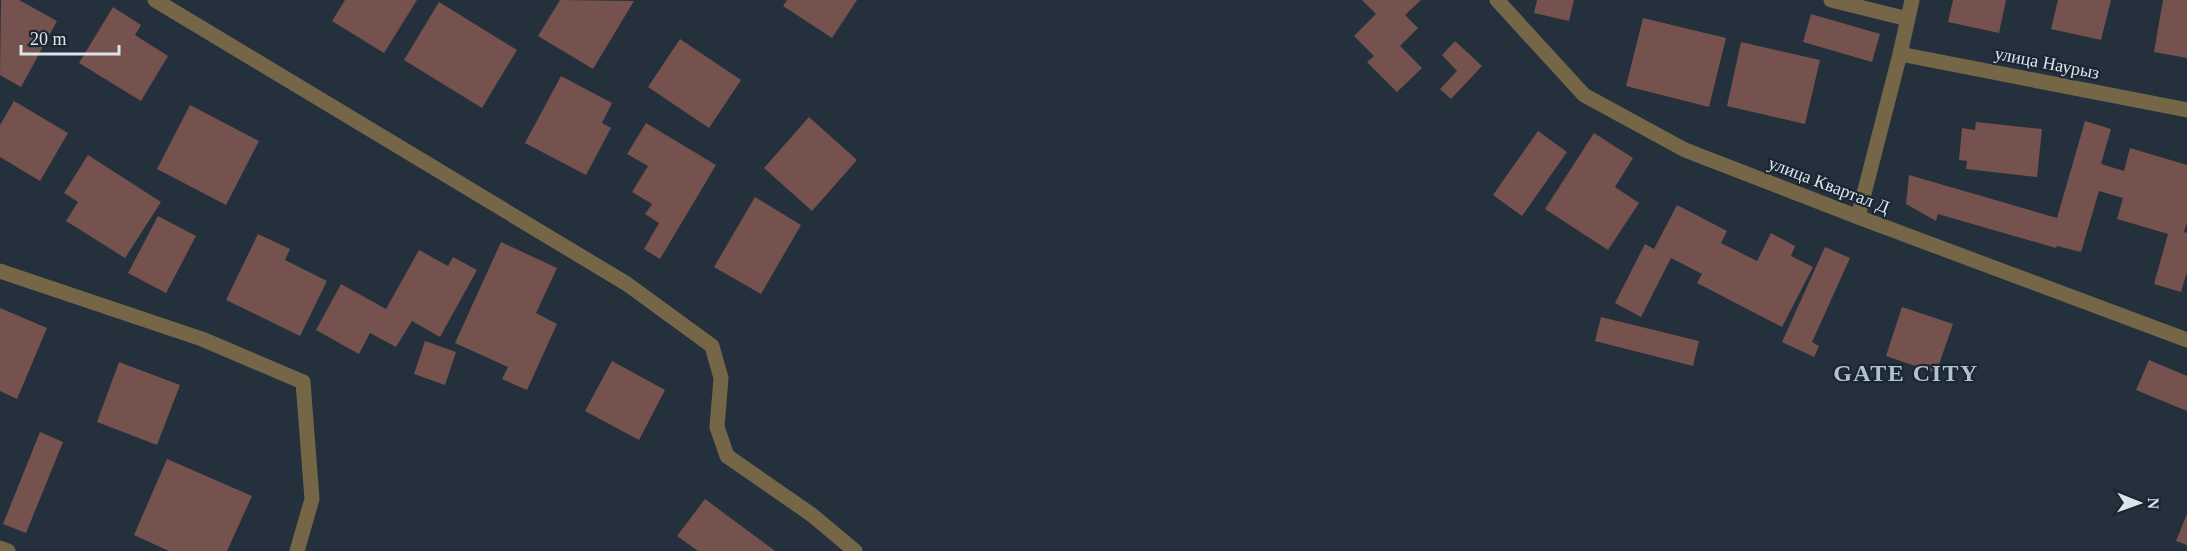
<svg xmlns="http://www.w3.org/2000/svg" width="2187" height="551" font-family="Georgia,serif">
  <style>
    .building { fill: #75524d }
    .lines { fill: none; stroke-linecap: round; stroke-linejoin: round }
    .minor { stroke: #756648; stroke-width: 15 }
    .labels { text-anchor: middle; stroke-width: 4.5; stroke-linejoin: round; paint-order: stroke }
    .street-label { font-size: 18px; fill: #dce3ec; stroke: #1a2632 }
    .district-label { font-size: 24px; font-weight: bold; letter-spacing: 1.5px; fill: #b2c1d1; stroke: #1a2632 }
  </style>
  <rect width="100%" height="100%" fill="#24303c"/>
  <!-- building -->
  <path class="building" d="M1 0H19L57 21 21 87 0 75Z
    M345 0H417L384 53 332 21Z
    M560 0 634 1 593 69 538 36Z
    M787 0H857L832 38 783 6Z
    M1362 0H1421L1405 15 1418 28 1400 46 1422 68 1397 92 1367 62 1374 56 1354 36 1376 14Z
    M1537 0H1574L1569 21 1534 13Z
    M1953 0H2006L1999 33 1948 22Z
    M2058 0H2111L2101 40 2051 29Z
    M2163 0H2187V58L2154 52Z
    M439 2 517 50 482 108 404 60Z
    M113 7 141 25 135 35 168 56 141 101 79 63Z
    M1811 14 1880 34 1872 62 1803 42Z
    M1643 18 1726 38 1709 107 1626 86Z
    M680 39 741 80 709 128 648 87Z
    M1455 41 1482 66 1451 99 1440 89 1457 71 1442 55Z
    M1741 42 1820 60 1805 124 1727 106Z
    M561 76 612 103 602 123 611 128 586 175 525 143Z
    M14 101 68 133 40 181 0 157V125Z
    M190 105 259 141 226 205 157 169Z
    M809 117 857 160 812 211 764 168Z
    M2085 121 2111 129 2101 164 2124 171 2130 148 2187 165V222L2184 232 2187 233V272L2181 292 2154 284 2168 234 2117 219 2123 198 2099 191 2081 252 2057 246 2056 248 1938 214 1936 221 1906 204 1909 175 2057 218Z
    M1976 122 2042 129 2037 177 1966 169 1967 161 1959 160 1962 128 1975 130Z
    M646 123 716 165 660 259 644 249 659 223 645 214 652 204 632 192 648 166 627 154Z
    M1538 131 1567 152 1522 216 1493 195Z
    M1594 133 1633 158 1615 187 1639 203 1608 250 1545 209Z
    M88 155 161 202 125 258 66 221 78 202 64 193Z
    M755 197 801 225 761 294 714 267Z
    M1677 205 1727 231 1721 243 1757 261 1771 233 1795 246 1791 256 1813 267 1782 327 1697 283 1702 274 1671 258 1641 317 1615 303 1645 244 1654 249Z
    M158 216 196 236 166 293 128 273Z
    M258 234 290 249 285 260 327 281 300 336 226 300Z
    M501 242 557 268 536 313 557 324 527 390 502 379 508 367 455 343Z
    M1825 247 1850 258 1812 342 1819 346 1814 357 1782 342Z
    M419 250 448 266 453 257 477 270 440 337 412 321 396 347 370 333 359 354 316 330 341 284 386 309Z
    M1902 307 1953 324 1936 373 1886 356Z
    M0 308 47 328 17 399 0 391Z
    M1601 317 1699 341 1693 366 1595 341Z
    M425 341 456 352 445 385 414 374Z
    M2149 360 2187 376V411L2136 390Z
    M612 361 665 390 639 440 585 411Z
    M119 362 180 385 157 445 97 422Z
    M40 432 63 442 26 533 3 524Z
    M167 459 252 496 227 551H169L134 535Z
    M705 499 775 551H698L677 536Z
    M2187 514V545L2176 541Z"/>
  <g class="lines">
    <!-- minor -->
    <path class="minor" d="M155 0 627 284 712 346 721 378 717 427 727 456 812 515 855 551
      M1497 0 1584 95 1685 150 1858 217 2187 340
      M1831 0 1908 19
      M1900 54 2187 110
      M1858 217 1900 54 1912 0
      M0 271 202 339 303 382 312 499 297 551
      M0 548 8 551"/>
  </g>
  <g class="labels">
    <!-- street labels -->
    <g class="street-label">
      <text transform="translate(2047 63) rotate(11)" y="6">улица Наурыз</text>
      <text transform="translate(1829 185) rotate(21)" y="6">улица Квартал Д</text>
    </g>
    <!-- district labels -->
    <g class="district-label">
      <text x="1906" y="381">GATE CITY</text>
    </g>
  </g>
  <!-- north arrow -->
  <g transform="translate(2139 503) rotate(91)" stroke="#1a2632" stroke-width="4.5" paint-order="stroke">
  <path d="M0-4.5L10 22L0 15L-10 22Z" fill="#dce3ec"/>
  <text y="-9" font-size="16" font-weight="bold" text-anchor="middle" fill="#dce3ec">N</text>
  </g>
  <!-- scale -->
  <path d="M21 45v9h98v-9" fill="none" stroke="#dce3ec" stroke-width="3"/>
  <text x="30" y="45" font-size="18" fill="#dce3ec" stroke="#1a2632" stroke-width="4.5" paint-order="stroke">20 m</text>
</svg>
